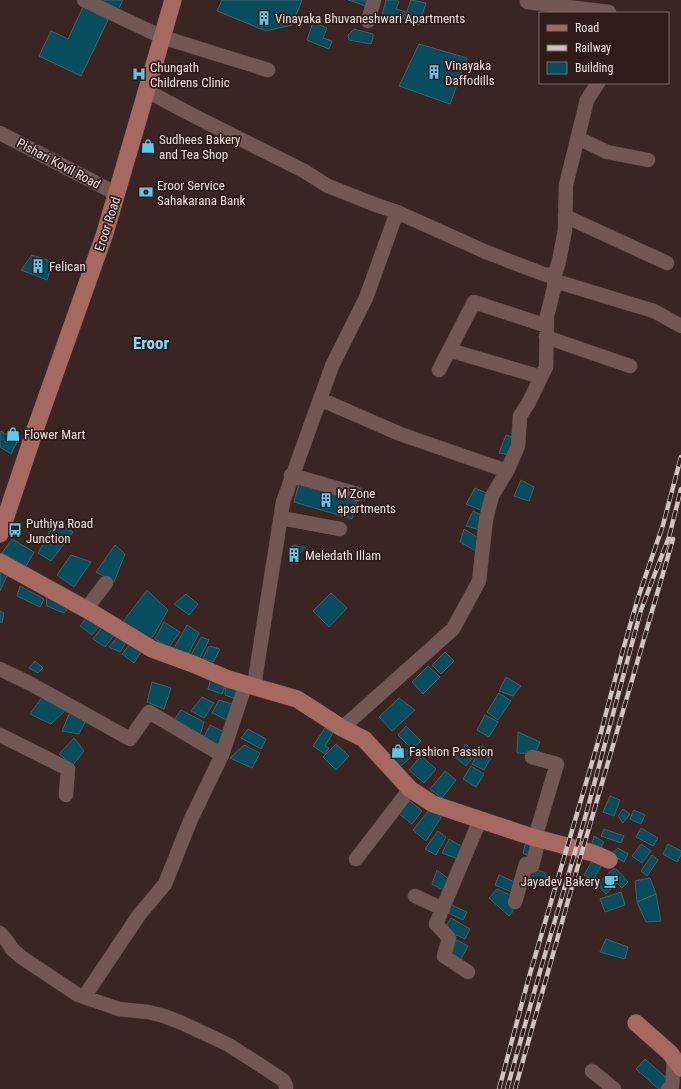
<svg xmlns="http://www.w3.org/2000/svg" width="681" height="1089" font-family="'Roboto Condensed',sans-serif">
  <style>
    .building { fill: #064d5e; stroke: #445f67 }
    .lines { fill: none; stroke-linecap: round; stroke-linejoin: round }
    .minor-casing { stroke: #53403e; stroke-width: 15 }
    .major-casing { stroke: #53403e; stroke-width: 18 }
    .minor { stroke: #715854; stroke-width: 14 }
    .major { stroke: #a56961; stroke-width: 17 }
    .rail-casing { stroke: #d2c2bf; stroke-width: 4.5 }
    .rail { stroke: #301b18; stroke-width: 3; stroke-dasharray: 9; stroke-linecap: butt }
    .labels { text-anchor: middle; stroke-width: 3.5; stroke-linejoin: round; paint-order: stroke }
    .poi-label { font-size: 13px; fill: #f0e1de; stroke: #301b18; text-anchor: start }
    .street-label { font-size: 13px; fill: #f0e1de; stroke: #301b18 }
    .district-label { font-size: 17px; font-weight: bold; fill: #7ddefb; stroke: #301b18 }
  </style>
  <rect width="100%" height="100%" fill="#3b2522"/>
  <!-- building -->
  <path class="building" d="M101 0H123L118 10 100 2Z
    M222 0H302L292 25 266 31 217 11Z
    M348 0H370L366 6Z
    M386 0H396L399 2 396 9 406 12 401 20 382 15Z
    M411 0 426 3 419 25 404 20Z
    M83 7 108 20 81 76 39 56 51 31 68 39Z
    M313 22 327 28 323 38 332 41 329 49 307 40Z
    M354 29 373 34V38L371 44 349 40 348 35Z
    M419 44 467 58 450 104 399 86Z
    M32 255 53 262 47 280 21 270Z
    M1 431 17 442 11 454 0 447V433Z
    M506 435 515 438 510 455 499 453Z
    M300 480 358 498 352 519 294 502Z
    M521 480 534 487 529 501 514 496Z
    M475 488 491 495 485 512 466 504Z
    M473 511 483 516 480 530 466 526Z
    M56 521 73 532 51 561 38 553Z
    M464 529 480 539 478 552 460 542Z
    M12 539 34 552 26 566 2 553Z
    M115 545 125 554 114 582 96 572Z
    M293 545 306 548 289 562Z
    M71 555 91 562 74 587 57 575Z
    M0 567 9 571 0 591Z
    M20 586 44 599 40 607 17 596Z
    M147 590 168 610 151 640 123 622Z
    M331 593 347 608 329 627 313 611Z
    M186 594 198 604 189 615 174 604Z
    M46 597 70 605 64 613 47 606Z
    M0 611 4 613 2 623 0 622Z
    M89 615 102 623 92 635 80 626Z
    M164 622 180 632 169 647 155 639Z
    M187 625 199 633 189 653 173 650Z
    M103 626 115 634 105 647 93 639Z
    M119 635 128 639 120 652 109 647Z
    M201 637 209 640 200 658 191 655Z
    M131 643 141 652 134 663 122 654Z
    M209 646 220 649 213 662 203 658Z
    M445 652 454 661 441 674 432 665Z
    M35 661 43 668 38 673 29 668Z
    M428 666 440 677 423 694 412 682Z
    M506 677 521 686 513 696 499 691Z
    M211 678 226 684 222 694 208 689Z
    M152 682 171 688 164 709 147 702Z
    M226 684 241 689 238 700 225 695Z
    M499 693 511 701 498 720 487 712Z
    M43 696 66 710 51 724 30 714Z
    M202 697 214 703 204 718 191 711Z
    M399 698 415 710 392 731 379 717Z
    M219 700 232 704 227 720 212 713Z
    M181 710 204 722 200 735 174 720Z
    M70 712 86 720 79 734 62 731Z
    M485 715 498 722 489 737 477 730Z
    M210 725 226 733 220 750 203 739Z
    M406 726 421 741 412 749 398 735Z
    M325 728 333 733 325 746 329 748 325 754 313 746Z
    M248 729 266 739 261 749 241 738Z
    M518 732 540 742 535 754 517 753Z
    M74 738 84 751 73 765 59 754Z
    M336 744 349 756 336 770 323 757Z
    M466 744 476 754 466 766 455 757Z
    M244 745 260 753 252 768 230 758Z
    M482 746 494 752 484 770 472 764Z
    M404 747 412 756 400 767 392 757Z
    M421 756 436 769 424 783 409 770Z
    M471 766 484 774 476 787 463 779Z
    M445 771 456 780 442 798 430 789Z
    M610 796 620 800 614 816 603 812Z
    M410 801 422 811 412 824 398 813 407 802Z
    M430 809 442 816 426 841 413 830Z
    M623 809 630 814 623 823 618 816Z
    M634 810 645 815 641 824 630 819Z
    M641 828 658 838 653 846 636 837Z
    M604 829 624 836 621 843 601 836Z
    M438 831 446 837 436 855 425 849Z
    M594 836 604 842 599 850 591 847Z
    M449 839 466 849 461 860 442 853Z
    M526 842 537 847 533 859 523 853Z
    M641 844 651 851 642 863 632 856Z
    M668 844 681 851V855L677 862 663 854Z
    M618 848 628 854 624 862 611 854Z
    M652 855 658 860 647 876 641 871Z
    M592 861 601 866 593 880 584 875Z
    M532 868 546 873 542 884 527 877Z
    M613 869H616L628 882 622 888 617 883 606 894 597 884Z
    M437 870 450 880 443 890 432 884Z
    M499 875 517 883 514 893 495 885Z
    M650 878 656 894 637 902 635 881Z
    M497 889 512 896 513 911 509 916 489 898Z
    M621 892 625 905 605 912 600 899Z
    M656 894 661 921 646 922 637 902Z
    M449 904 467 912 463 920 446 912Z
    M451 918 470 929 465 939 444 929Z
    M606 939 628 947 625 959 600 952Z
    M457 940 468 946 459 963 448 955Z
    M645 1059 671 1082 663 1089H659L636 1069Z"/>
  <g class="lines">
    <defs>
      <path id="minor" d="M84 0 162 37 268 70
        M527 2 609 12
        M368 21 374 0
        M147 91 198 118 304 171 328 186 376 205 397 212 486 252 546 275 555 274 559 261 565 230 566 185 587 100 598 83
        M0 133 117 194
        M578 138 607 152 648 160
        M565 216 667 263
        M555 281 654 311 681 326
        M546 337 630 366
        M449 350 541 377
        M439 370 474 302 547 326
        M320 399 400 434 507 471
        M291 475 357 494
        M281 518 340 529
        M86 609 106 583
        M0 669 31 684 130 739 149 712 222 755 246 683
        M254 686 283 502 332 366 366 298 397 212
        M342 728 453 629 479 581 486 519 492 496 507 471 518 446 520 416 529 402 546 367 547 316 554 288 555 274
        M0 735 68 769 66 795
        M532 757 557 764 535 838
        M356 859 410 789
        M415 896 443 909
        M515 902 526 864 532 866 539 839
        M0 933 7 941 12 949 21 957 78 995 119 1009 148 1012 164 1016 182 1023 227 1044 254 1061 283 1080 286 1086V1089
        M468 972 444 956 449 938 436 924 480 820
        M84 997 139 915 165 884 191 819 222 755
        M592 1071 614 1089
        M668 1089 672 1086 674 1059"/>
      <path id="major" d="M0 534 36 427 105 233 173 0
        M0 562 91 612 152 649 193 664 228 679 297 699 342 728 364 739 410 789 433 804 532 837 593 853 609 860
        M636 1023 670 1053 681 1068"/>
    </defs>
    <!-- minor casing -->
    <use href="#minor" class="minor-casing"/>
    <!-- major casing -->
    <use href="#major" class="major-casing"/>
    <!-- minor -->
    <use href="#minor" class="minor"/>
    <!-- major -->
    <use href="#major" class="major"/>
    <defs>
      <path id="rail" d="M499 1089 529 977 601 732 621 657 638 598 663 525 681 457
        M507 1089 539 975 585 818 641 610 669 537 681 489
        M515 1089 575 876 673 539"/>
    </defs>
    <!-- rail casing -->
    <use href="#rail" class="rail-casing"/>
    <!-- rail -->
    <use href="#rail" class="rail"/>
  </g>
  <!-- icons -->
  <defs>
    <symbol id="building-bare" viewBox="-9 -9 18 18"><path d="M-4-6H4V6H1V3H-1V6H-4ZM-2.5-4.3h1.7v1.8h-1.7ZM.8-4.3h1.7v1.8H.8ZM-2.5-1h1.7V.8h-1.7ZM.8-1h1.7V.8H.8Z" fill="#5bc8e7" stroke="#301b18" stroke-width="2.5" paint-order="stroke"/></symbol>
    <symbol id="hospital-bare" viewBox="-9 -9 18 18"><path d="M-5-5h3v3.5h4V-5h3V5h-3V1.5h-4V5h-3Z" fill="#5bc8e7" stroke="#301b18" stroke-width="2.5" paint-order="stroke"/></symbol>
    <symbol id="shop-bare" viewBox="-9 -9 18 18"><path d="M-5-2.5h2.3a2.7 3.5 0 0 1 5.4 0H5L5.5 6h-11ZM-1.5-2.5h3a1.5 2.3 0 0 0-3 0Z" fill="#5bc8e7" stroke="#301b18" stroke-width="2.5" paint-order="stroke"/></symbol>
    <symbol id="bank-bare" viewBox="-9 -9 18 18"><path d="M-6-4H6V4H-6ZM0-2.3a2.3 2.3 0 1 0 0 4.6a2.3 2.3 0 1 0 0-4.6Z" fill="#5bc8e7" stroke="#301b18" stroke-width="2.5" paint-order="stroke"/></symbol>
    <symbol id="bus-bare" viewBox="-9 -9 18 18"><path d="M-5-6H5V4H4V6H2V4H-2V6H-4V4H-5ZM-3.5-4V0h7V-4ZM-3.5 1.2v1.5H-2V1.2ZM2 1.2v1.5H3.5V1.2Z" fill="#5bc8e7" stroke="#301b18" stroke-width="2.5" paint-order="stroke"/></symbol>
    <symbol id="cafe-bare" viewBox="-9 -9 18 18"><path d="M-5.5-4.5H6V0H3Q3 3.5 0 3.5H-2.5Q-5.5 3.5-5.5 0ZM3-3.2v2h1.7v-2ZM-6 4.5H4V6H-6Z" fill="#5bc8e7" stroke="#301b18" stroke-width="2.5" paint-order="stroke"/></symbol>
  </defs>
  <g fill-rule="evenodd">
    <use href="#building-bare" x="254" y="8" width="20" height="20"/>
    <use href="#building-bare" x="424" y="62" width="20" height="20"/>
    <use href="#hospital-bare" x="129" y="64" width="20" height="20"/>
    <use href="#shop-bare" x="138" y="136" width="20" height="20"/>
    <use href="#bank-bare" x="136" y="182" width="20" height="20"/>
    <use href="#building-bare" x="28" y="256" width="20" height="20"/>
    <use href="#shop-bare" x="3" y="424" width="20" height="20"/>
    <use href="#building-bare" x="316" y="490" width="20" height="20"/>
    <use href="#bus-bare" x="5" y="520" width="20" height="20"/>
    <use href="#building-bare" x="284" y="545" width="20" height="20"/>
    <use href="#shop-bare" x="388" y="741" width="20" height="20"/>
    <use href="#cafe-bare" x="601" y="871" width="20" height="20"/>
  </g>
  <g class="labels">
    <!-- poi labels -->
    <g class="poi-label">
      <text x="275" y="23">Vinayaka Bhuvaneshwari Apartments</text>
      <text x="445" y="70">Vinayaka<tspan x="445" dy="15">Daffodills</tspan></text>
      <text x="150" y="72">Chungath<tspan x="150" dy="15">Childrens Clinic</tspan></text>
      <text x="159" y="144">Sudhees Bakery<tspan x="159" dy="15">and Tea Shop</tspan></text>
      <text x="157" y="190">Eroor Service<tspan x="157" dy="15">Sahakarana Bank</tspan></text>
      <text x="49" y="271">Felican</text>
      <text x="24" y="439">Flower Mart</text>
      <text x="337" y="498">M Zone<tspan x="337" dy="15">apartments</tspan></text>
      <text x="26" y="528">Puthiya Road<tspan x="26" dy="15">Junction</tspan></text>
      <text x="305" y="560">Meledath Illam</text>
      <text x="409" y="756">Fashion Passion</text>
      <text x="600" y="886" text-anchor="end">Jayadev Bakery</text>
    </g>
    <!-- street labels -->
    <g class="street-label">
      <text transform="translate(59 163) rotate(28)" y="5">Pishari Kovil Road</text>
      <text transform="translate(107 224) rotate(-72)" y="5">Eroor Road</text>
    </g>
    <!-- district labels -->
    <g class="district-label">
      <text x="151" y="349">Eroor</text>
    </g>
  </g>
  <!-- legend -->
  <rect x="539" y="12" width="130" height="72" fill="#301b18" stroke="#7d6a67"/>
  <rect x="547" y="25" width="20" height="6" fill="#a56961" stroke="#7d6a67"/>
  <text x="575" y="32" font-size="12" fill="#f0e1de">Road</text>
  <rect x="547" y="45" width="20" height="6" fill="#d2c2bf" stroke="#7d6a67"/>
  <text x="575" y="52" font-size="12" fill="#f0e1de">Railway</text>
  <rect x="547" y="62" width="20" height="12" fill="#064d5e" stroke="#7d6a67"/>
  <text x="575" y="72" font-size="12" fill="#f0e1de">Building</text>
</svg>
